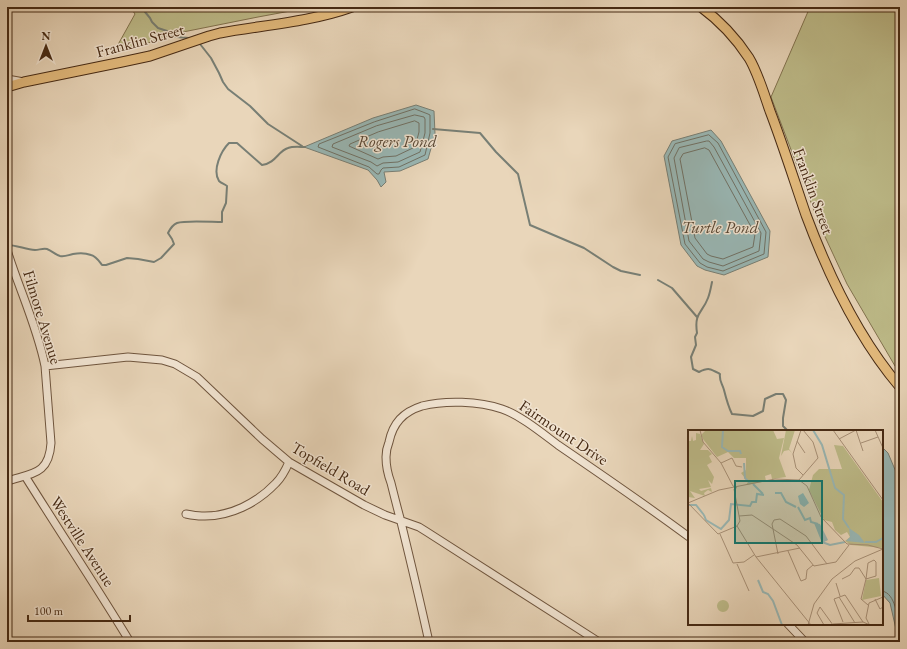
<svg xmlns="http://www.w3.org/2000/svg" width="907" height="649" font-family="'EB Garamond',serif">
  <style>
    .green { fill: #bebc8a; stroke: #82734f }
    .water { fill: #99b8b6; stroke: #787f75 }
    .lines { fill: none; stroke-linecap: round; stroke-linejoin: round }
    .shore { stroke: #707165; stroke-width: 1 }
    .stream { stroke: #787f75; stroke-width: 2 }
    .minor-casing { stroke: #6f553e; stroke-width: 9 }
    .major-casing { stroke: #462a14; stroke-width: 11 }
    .minor { stroke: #f1e4d2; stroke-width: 7 }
    .major { stroke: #e4bb7d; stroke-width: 9 }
    .labels { text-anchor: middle; stroke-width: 3; stroke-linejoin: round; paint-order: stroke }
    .street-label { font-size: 16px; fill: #462a14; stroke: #f1e4d2 }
    .water-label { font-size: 17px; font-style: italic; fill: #574634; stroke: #f1e4d2 }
    .inset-river { fill: none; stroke: #99b8b6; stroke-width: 2 }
    .inset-road { fill: none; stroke: #a89178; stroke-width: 1 }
    .view { fill: #0f766e; fill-opacity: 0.15; stroke: #0f766e; stroke-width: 2 }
    .inset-edge { fill: none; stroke: #462a14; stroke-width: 2 }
  </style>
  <rect width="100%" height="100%" fill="#e9d6ba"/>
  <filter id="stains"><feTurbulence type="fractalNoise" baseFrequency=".005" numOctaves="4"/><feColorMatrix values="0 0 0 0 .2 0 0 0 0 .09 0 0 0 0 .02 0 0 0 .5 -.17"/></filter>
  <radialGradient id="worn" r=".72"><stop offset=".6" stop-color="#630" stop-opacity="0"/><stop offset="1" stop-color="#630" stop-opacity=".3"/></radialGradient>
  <!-- green -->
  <path class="green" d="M130 7H312L258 17 178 33 145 44 115 50 135 14Z
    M810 7H900V372L895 366 847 284 820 226 771 97Z"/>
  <!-- water -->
  <path class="water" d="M416 105 434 111 435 134 428 159 400 171 384 172 386 182 381 187 377 180 368 170 304 147 373 118Z
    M711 130 721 141 770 231 768 257 724 275 705 270 697 266 681 245 664 156 672 141Z
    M882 447 888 453 896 472 900 474V641L898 638 890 603 882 594Z"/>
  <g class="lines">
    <!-- shore -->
    <path class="shore" d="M415 109 428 114 430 115V133L425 155 399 167 383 168 381 170 379 174H377L369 167 318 147 319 144 374 122Z
      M415 115 424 117 425 119V133L420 152 398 162 383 163 377 166 371 162 332 147 333 144 376 126Z
      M415 121 419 123V132L415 147 396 156 383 157 378 159 349 146 350 144 378 132Z
      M709 135 718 143 766 232 764 254 723 271 707 267 700 263 685 244 668 157 675 144Z
      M707 141H709L714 147 761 233 759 251 723 266 709 262 703 259 689 241 674 158 679 148Z
      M705 148 709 150 755 234 753 247 723 259 711 256 707 254 695 238 680 159 683 154Z
      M882 591C896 593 897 618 900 629"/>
    <!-- stream -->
    <path class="stream" d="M141 7 150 18 152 22 158 28 167 31 171 36 176 37 189 38 191 39
      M198 43 200 44 211 58 219 73 223 82 228 89 250 106 268 124 302 146
      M433 129 480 133 496 152 518 174 530 225 584 248 613 267 621 271 640 275
      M7 245C16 245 25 249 35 250 39 250 43 248 47 249 52 251 56 255 60 256 65 257 68 255 73 254 78 253 86 253 91 255 96 256 99 261 102 265H106L127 258 138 259 154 262 161 258 174 244 172 239 168 233C170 229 172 225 177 223 185 220 212 222 222 222V212L226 203 227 186C224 184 221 183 219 181 212 170 221 151 229 143H237L262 165C276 163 278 151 288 148 293 146 300 147 305 147
      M658 280 672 288 697 317
      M712 282C711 287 710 293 708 298 702 314 694 312 697 333L695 337 696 345 691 357 693 369 699 372C709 367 711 369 720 374 719 381 722 383 724 390 726 398 728 406 732 414L753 416 763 411 765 399 776 394H783L786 400 783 418V426L788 431
      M820 431 830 430 832 431"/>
    <defs>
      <path id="minor" d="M7 79 24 82
        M7 250C19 289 37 326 45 366L51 443C49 475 32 473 7 481
        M45 366 128 357 162 360 175 364 197 377 262 439 289 462 364 505 385 515 419 527 427 532 599 642
        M25 476C60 532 96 586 130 642
        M186 514C191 515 197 516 202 516 230 517 257 503 276 483 282 477 286 469 289 462
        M788 624 805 642
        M429 642C420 601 410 559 400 518 397 507 394 495 391 483 388 475 386 466 386 457 386 452 387 447 389 442 393 423 403 412 422 406 445 400 479 401 502 409 520 415 542 433 558 445 602 475 646 505 689 537"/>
      <path id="major" d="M701 7C720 21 736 38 749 58 758 73 764 94 770 111 783 145 794 180 806 215 828 274 859 339 900 387
        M7 87 24 82 122 62 150 56 209 36 220 33C264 25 310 22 352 7"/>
    </defs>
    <!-- minor casing -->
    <use href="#minor" class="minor-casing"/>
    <!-- major casing -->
    <use href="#major" class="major-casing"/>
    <!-- minor -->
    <use href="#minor" class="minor"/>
    <!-- major -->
    <use href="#major" class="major"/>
  </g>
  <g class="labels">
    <!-- street labels -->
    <g class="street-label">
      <text transform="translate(140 40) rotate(-15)" y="6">Franklin Street</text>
      <text transform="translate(814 191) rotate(70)" y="6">Franklin Street</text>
      <text transform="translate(43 317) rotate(73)" y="6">Filmore Avenue</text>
      <text transform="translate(564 432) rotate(34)" y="6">Fairmount Drive</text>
      <text transform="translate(331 468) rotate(31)" y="6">Topfield Road</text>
      <text transform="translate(83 541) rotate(57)" y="6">Westville Avenue</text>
    </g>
    <!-- water labels -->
    <g class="water-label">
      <text x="397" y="147">Rogers Pond</text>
      <text x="720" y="233">Turtle Pond</text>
    </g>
  </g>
  <!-- overview -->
  <g transform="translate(688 430)">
    <rect width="195" height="195" fill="#e9d6ba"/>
    <path d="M18 0H85L89 9 96 8 91 28 98 47 84 49 83 44 77 46 78 51 58 55 60 52 53 43 58 40V28H46L40 22 29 27 15 9 13 5ZM98 0H107L101 19 104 23 101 20 96 21 93 26ZM8 3 12 4 16 14 12 20H20L24 24 21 26 24 32 19 35 26 47 24 54 20 50 23 57 11 59 13 61 23 58 24 62 20 60 16 63 17 66 2 61 7 68 0 67V11H3L4 6 5 11 8 10ZM146 15 155 16 195 72V118L163 115 157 111 162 107 159 102 153 105 147 100 144 92 136 90 121 60 125 45 131 39H154ZM191 148 193 166 174 170 178 150ZM29 176a6 6 0 1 1 12 0a6 6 0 1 1-12 0Z" fill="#bebc8a"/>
    <path d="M115 63 121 73 116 77 112 74 110 66ZM126 93 132 94 140 110 134 113ZM161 98 171 105 177 113 158 111 162 107Z" fill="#99b8b6"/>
    <path class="inset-river" d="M35 0 34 17 40 21H52L53 24M125 0 134 15 147 58 156 65 155 89 161 98M56 33 57 48 62 53M65 54 75 64M87 63H93L98 72 108 77M0 75H8L16 85M110 77 117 90 122 88 123 92 130 94M16 85 18 90 33 99 41 90 43 74 62 76 64 72H68L69 64 76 65M134 112 142 115 157 112M177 112H188L195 108M70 150 75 162 80 164 85 171 94 195"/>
    <path class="inset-road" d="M12 0 15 12 33 33 45 56 49 58M113 0 105 24 108 38 115 45M145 0 195 70M168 0 175 21M187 0 195 18M151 9 168 0M109 11 117 23M173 13 190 7M33 33 44 28 48 36 54 37M111 50 130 28 125 12 115 0M46 59 52 91 49 96M0 73 30 104 49 96M0 73 31 60 87 49 111 50 119 56 133 87 159 114 180 115 195 119M51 86 64 85 109 115 126 136 148 132 161 115M49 96 68 127 123 195M32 104 45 133 56 132 66 125M100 121 113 151 118 149 119 140 125 135M90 124 84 94 86 90 92 89 118 106 139 134M68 127 112 118M186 130 188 132V146L178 149 180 133ZM49 134 61 161M154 149 162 145 167 138H171L178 149 173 169 180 175M148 153 152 166M151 167 167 193M187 169 192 179 195 177M155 192 146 169 157 165 175 192M145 194 175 192 182 195M181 194 178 188 181 173 195 167M120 195 126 174 144 149 167 131 195 119M136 195 129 183 132 177 145 195"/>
    <path class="view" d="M47 51H134V113H47Z"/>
    <rect width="195" height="195" class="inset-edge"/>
  </g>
  <!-- margin -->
  <rect width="907" height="649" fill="none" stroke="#e9d6ba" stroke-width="24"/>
  <rect x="8" y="8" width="891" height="633" fill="none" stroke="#462a14" stroke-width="2"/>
  <rect x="12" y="12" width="883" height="625" fill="none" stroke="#462a14"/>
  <!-- north arrow -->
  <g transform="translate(46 46)" stroke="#f1e4d2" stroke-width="3" paint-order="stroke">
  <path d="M0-3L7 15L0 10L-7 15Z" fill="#462a14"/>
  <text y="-6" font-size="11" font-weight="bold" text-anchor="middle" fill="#462a14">N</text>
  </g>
  <!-- scale -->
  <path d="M28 615v6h102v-6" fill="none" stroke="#462a14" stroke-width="2"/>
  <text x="34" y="615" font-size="12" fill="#462a14" stroke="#f1e4d2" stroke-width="3" paint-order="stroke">100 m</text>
  <rect width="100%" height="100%" filter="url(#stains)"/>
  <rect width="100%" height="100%" fill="url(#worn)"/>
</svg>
